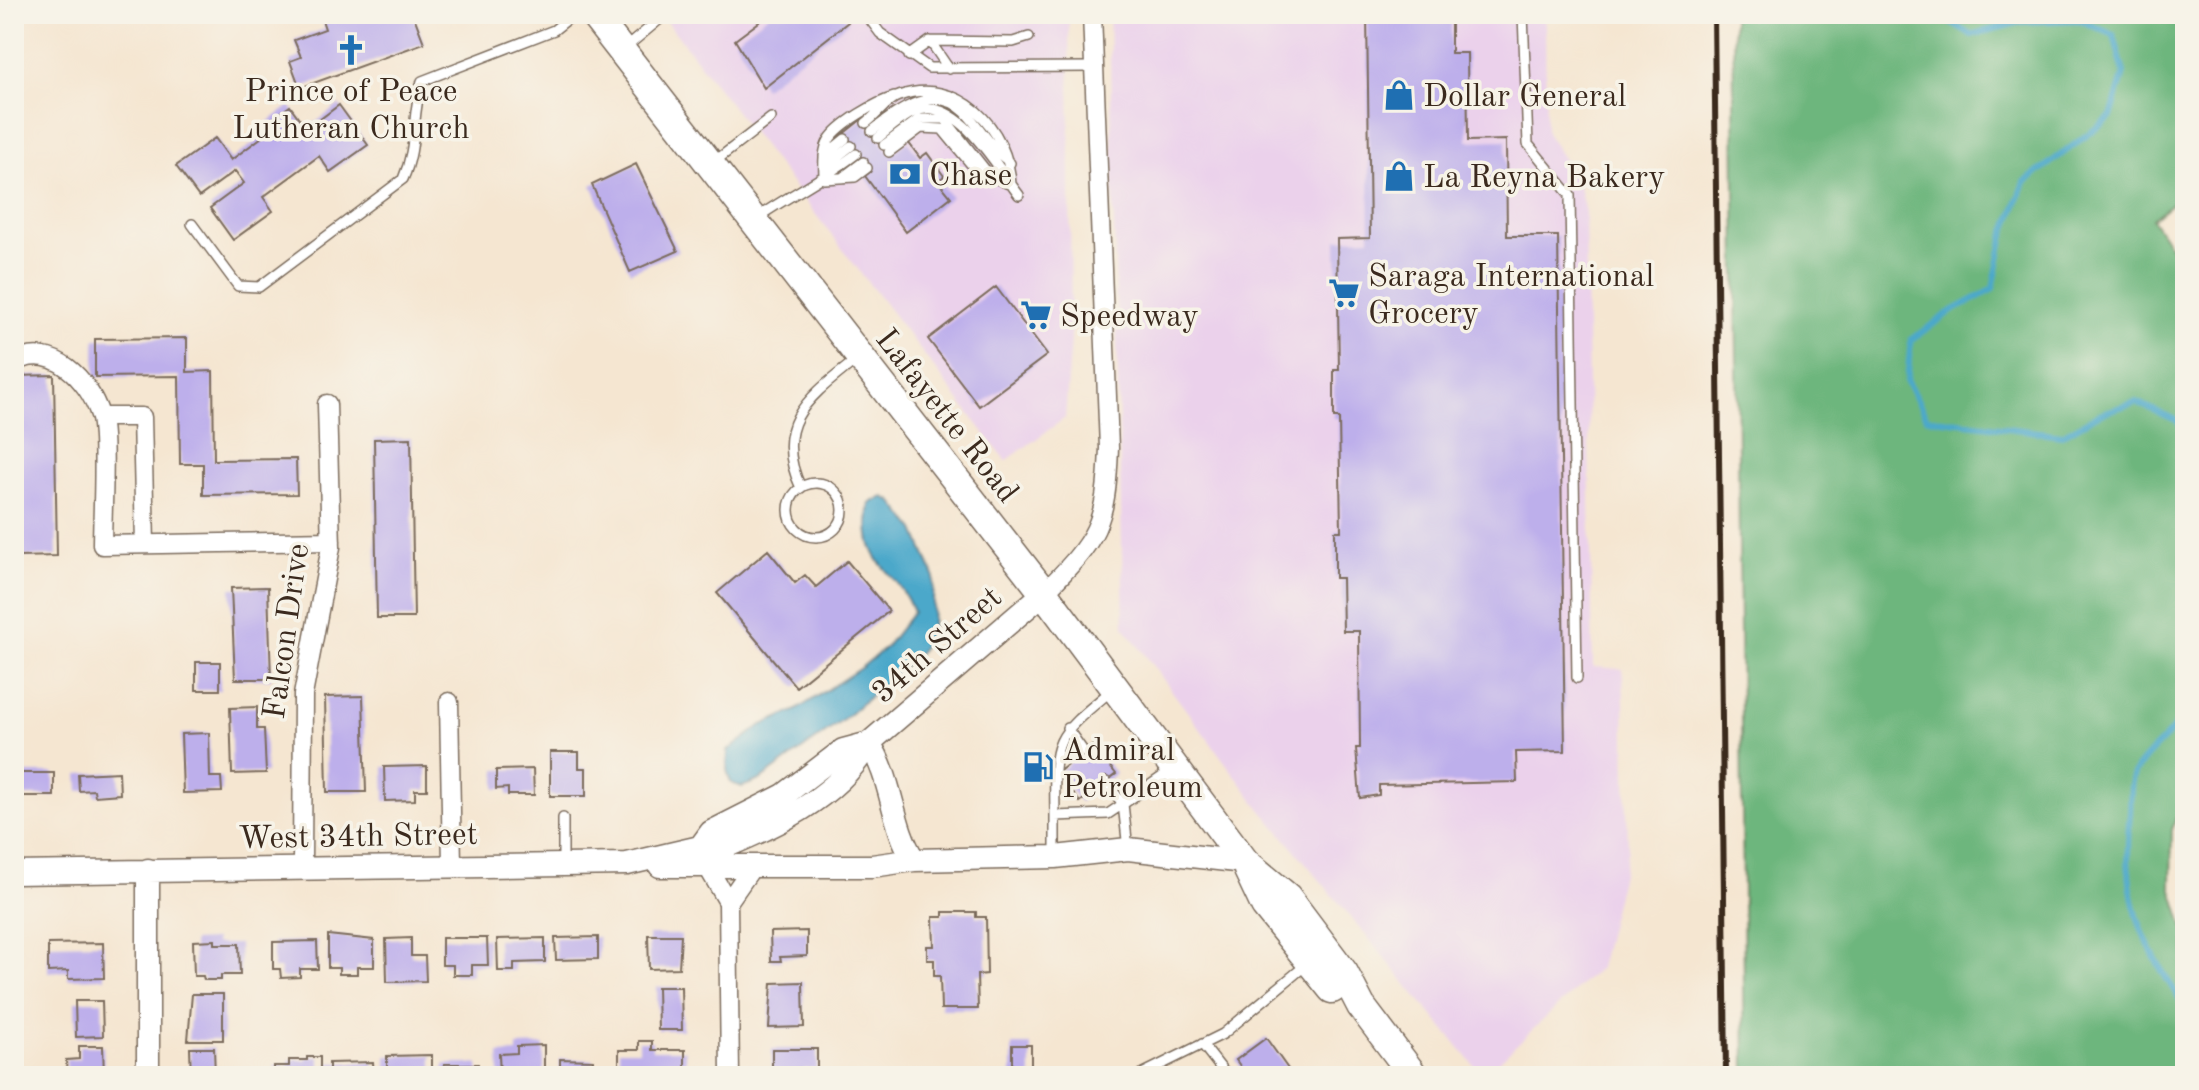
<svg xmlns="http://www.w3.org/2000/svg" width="2199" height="1090" font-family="'Old Standard TT',serif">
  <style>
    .built { fill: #ebd1eb }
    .forest { fill: #6db67d; stroke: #54704e; stroke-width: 2 }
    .water { fill: #4ca8ca; stroke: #446974; stroke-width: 2 }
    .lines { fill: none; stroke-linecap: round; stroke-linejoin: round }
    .stream { stroke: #4ca8ca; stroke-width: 6 }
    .building { fill: #bdafeb }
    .service-casing { stroke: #7c6c5d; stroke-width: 12 }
    .minor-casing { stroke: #7c6c5d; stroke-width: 21 }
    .tertiary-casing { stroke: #7c6c5d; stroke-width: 25 }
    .primary-casing { stroke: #7c6c5d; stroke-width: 31 }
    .service { stroke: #fff; stroke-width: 9 }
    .minor { stroke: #fff; stroke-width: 18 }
    .tertiary { stroke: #fff; stroke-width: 22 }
    .primary { stroke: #fff; stroke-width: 28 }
    .rail { stroke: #3b2a1e; stroke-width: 6 }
    .labels { text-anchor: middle; stroke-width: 7; stroke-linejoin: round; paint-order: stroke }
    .poi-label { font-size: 32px; fill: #3b2a1e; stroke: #f7f3e8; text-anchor: start }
    .street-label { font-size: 32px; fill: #3b2a1e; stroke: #f7f3e8 }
  </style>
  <rect width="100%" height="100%" fill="#f7f3e8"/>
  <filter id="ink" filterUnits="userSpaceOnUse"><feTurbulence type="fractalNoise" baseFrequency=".0125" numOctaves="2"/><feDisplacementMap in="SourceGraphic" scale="16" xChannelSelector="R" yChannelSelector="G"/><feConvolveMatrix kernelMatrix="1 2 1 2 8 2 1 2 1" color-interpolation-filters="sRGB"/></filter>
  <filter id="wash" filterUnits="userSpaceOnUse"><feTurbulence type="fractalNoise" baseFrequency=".006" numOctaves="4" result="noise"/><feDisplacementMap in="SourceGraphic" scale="32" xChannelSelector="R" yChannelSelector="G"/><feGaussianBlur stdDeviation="1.8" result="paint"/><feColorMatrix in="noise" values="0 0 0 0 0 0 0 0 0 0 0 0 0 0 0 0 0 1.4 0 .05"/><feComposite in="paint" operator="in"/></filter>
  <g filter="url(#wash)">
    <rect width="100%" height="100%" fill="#f5e6d1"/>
    <!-- built -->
    <path class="built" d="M661 14H1069L1071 339 1065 418 1006 461Z
      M1109 14H1545L1546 133 1577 179 1585 212 1593 667 1623 669 1628 849 1599 968 1483 1076 1255 802 1124 627Z"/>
    <!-- forest -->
    <path class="forest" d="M1733 14H2185V193L2152 219 2185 268V789L2172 830 2171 886 2185 931V1076H1745Z"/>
    <!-- water -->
    <path class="water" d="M884 497 892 501 915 530 934 576 932 628 920 652 843 720 760 780 742 787 731 783 727 770 728 751 762 725 795 711 862 667 885 648 913 612C894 562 860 569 870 503Z"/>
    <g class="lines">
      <!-- stream -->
      <path class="stream" d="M1935 14 1971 35 2021 22 2079 20 2114 35 2124 73 2111 117 2025 182 2003 239 1993 289 1947 314 1911 340 1907 382 1927 418 2062 435 2099 414 2136 402 2176 420 2185 429
        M2185 709C2171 739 2153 745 2136 770 2129 779 2131 800 2130 812 2121 895 2139 939 2185 1007"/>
    </g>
    <g id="blocks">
      <!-- building -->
      <path class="building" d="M320 14H413L424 43 300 88 290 61 301 57 294 40 325 29Z
        M770 14H842L848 22 764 88 735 40Z
        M1367 14H1451V53H1467L1468 141 1506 140 1507 236H1558L1565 751 1516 752 1517 782 1379 785V795L1360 798 1356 748H1360L1359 631H1343L1342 578H1335V531H1341L1339 418H1334V370H1339L1337 239 1370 238Z
        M339 105 368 145 330 172 319 156 263 197 273 211 233 240 210 208 244 183 235 171 199 197 176 166 215 138 231 160 262 137 257 130 290 106 307 129Z
        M862 119 891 155 908 142 920 158 927 153 944 176 938 181 951 197 906 232 865 176 870 172 842 135Z
        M636 164 678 251 630 272 592 185Z
        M996 287 1047 355 979 406 928 339Z
        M187 338V372L213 371 214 460 296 459 297 494 203 495V464H180L179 376 95 377V339Z
        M54 375 57 556 19 557 16 376Z
        M411 438 414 618H377L374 439Z
        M768 550 795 583 805 575 816 587 847 561 889 611 796 687 717 593Z
        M268 587 271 679H235L231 588Z
        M196 662H220V690H196Z
        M363 696 366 792H327L325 697Z
        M257 707V729H264L266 773 232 774 230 708Z
        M209 733 210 777H221L222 792 183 793 181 734Z
        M1093 745 1116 774 1080 802 1057 773Z
        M550 752H579V768H586V796H550Z
        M427 766V790H415V800L385 801 384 767Z
        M533 769 534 795H508V788L496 789V770Z
        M119 772 120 794 95 796 94 790 79 791 78 774Z
        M14 773H54V796H15Z
        M943 912H976V917H986L987 974 977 975 978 1009H941L940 976H934V960H927V946H934L933 917H943Z
        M807 931V956L780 957 781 961H771L770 932Z
        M328 935 374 940V967H357V974H339V968H328Z
        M648 935H681L679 968 649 969Z
        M598 937V959L556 960 555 938Z
        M411 938V956H425L426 981 387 982 386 939Z
        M442 938H487L488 965H472V975H453V965H442Z
        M545 938V962L514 963V971H498L497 939Z
        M215 940V944H239L240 975H221V980H204L203 976H194L193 941Z
        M317 941 318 969H300V977L281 978 280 969H273V942Z
        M103 943 104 978 68 979V971L48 972V944Z
        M803 982 804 1027 769 1028 772 983Z
        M657 987H681L682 1030H658Z
        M192 994H223V1040H188Z
        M75 1001H102L103 1036 76 1037Z
        M1266 1038 1293 1076H1247L1236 1060Z
        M639 1041H652V1050H685V1076L619 1072V1050H639Z
        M544 1045V1076H500L499 1054 517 1053V1046Z
        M1012 1045H1031V1076H1012Z
        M79 1046H103L104 1076H67L66 1060 79 1059Z
        M190 1048H214L215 1076H191Z
        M772 1049H817V1069H804V1076H772Z
        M432 1055V1076H387V1056Z
        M307 1057H320V1076H274V1066H289V1060H307Z
        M560 1059 593 1060V1076H560Z
        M373 1062 374 1076H329V1063Z
        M444 1064H478L479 1076H444Z"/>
    </g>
  </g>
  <g filter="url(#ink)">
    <use href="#blocks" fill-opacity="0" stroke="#7c6c5d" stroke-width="2"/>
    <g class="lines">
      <defs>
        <path id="service" d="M866 14 880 33 929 68 1093 67
          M1523 14 1528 144 1570 195 1577 678
          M603 24 621 14
          M930 41 1013 42 1029 37
          M624 49 666 14
          M909 56 930 41 949 69
          M866 123C876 116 888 99 899 96 958 75 1009 128 1011 185L975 169 942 129 921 128 889 152
          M872 131C898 111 934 82 965 112 982 129 991 149 1010 163
          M878 138C889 129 901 118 914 112 956 92 997 167 1019 195
          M884 145 919 119H945L991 177
          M824 156 845 139
          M714 162 771 118
          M824 167 851 146
          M843 177 863 162
          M824 179C824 167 822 151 829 140 839 124 876 102 894 97
          M824 179 855 177 867 168
          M755 219C789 195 824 179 856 154
          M192 224 238 286 259 287 403 179C418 145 411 117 422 81L554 30 574 14
          M789 510a27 27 0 1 1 54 0a27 27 0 1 1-54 0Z
          M801 488C770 422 811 396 857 359
          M1067 728 1084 752
          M1106 782 1123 804 1172 770
          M1055 816C1054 737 1052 740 1112 690
          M1055 856V816L1108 814 1123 804 1128 849
          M563 864V818
          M1202 1044 1227 1076
          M1138 1076 1223 1034 1307 964"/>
        <path id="minor" d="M14 362C53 342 88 379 100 415 107 436 102 518 102 545L331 541
          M101 417H142L145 544
          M1044 593C1098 538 1106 526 1109 448L1092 14
          M449 702 452 865
          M707 866 728 902 730 1076
          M302 867 303 695 331 547 327 404
          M728 902 753 866"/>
        <path id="tertiary" d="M869 743C893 779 891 825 914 860
          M700 847 711 832 784 795 843 750 869 743
          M660 866H872L914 860 1055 857 1128 849 1245 862
          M148 870V1076
          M14 873 627 864 700 847 715 851C772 828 837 799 869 743L1044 593"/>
        <path id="primary" d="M593 14 1044 593 1245 862 1287 897 1344 973 1361 1006 1414 1076
          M1248 870 1265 906 1332 989"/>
      </defs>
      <!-- service casing -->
      <use href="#service" class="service-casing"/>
      <!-- minor casing -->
      <use href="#minor" class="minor-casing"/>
      <!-- tertiary casing -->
      <use href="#tertiary" class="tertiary-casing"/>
      <!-- primary casing -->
      <use href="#primary" class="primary-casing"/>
      <!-- service -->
      <use href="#service" class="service"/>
      <!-- minor -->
      <use href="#minor" class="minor"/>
      <!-- tertiary -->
      <use href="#tertiary" class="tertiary"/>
      <!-- primary -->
      <use href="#primary" class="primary"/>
      <!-- rail -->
      <path class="rail" d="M1714 14 1726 1076"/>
    </g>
  </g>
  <!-- icons -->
  <defs>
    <symbol id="church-bare" viewBox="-9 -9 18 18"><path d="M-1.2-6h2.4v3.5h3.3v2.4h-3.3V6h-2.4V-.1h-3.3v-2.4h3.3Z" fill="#1f6fb2" stroke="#f7f3e8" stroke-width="2.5" paint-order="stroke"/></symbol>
    <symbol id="shop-bare" viewBox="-9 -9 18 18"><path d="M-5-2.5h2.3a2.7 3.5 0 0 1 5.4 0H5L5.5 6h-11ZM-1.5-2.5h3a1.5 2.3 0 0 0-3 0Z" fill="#1f6fb2" stroke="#f7f3e8" stroke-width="2.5" paint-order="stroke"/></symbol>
    <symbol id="bank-bare" viewBox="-9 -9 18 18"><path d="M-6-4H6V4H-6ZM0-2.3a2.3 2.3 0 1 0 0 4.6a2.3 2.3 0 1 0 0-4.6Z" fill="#1f6fb2" stroke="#f7f3e8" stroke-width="2.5" paint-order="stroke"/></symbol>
    <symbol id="supermarket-bare" viewBox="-9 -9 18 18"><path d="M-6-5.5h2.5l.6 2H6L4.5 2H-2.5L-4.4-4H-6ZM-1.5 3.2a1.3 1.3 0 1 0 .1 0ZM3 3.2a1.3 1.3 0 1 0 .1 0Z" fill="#1f6fb2" stroke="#f7f3e8" stroke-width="2.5" paint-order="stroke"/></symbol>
    <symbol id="fuel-bare" viewBox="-9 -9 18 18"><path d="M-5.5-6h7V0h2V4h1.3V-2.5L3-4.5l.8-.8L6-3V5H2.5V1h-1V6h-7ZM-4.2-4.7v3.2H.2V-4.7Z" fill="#1f6fb2" stroke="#f7f3e8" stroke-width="2.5" paint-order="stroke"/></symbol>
  </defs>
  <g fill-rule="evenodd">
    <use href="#church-bare" x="329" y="28" width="44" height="44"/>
    <use href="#shop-bare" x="1377" y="73" width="44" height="44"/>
    <use href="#bank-bare" x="883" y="152" width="44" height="44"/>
    <use href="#shop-bare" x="1377" y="154" width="44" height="44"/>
    <use href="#supermarket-bare" x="1322" y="271" width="44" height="44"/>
    <use href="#supermarket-bare" x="1014" y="293" width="44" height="44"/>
    <use href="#fuel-bare" x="1016" y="745" width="44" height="44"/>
  </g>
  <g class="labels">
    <!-- poi labels -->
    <g class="poi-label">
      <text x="351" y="101" text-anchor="middle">Prince of Peace<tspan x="351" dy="37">Lutheran Church</tspan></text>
      <text x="1423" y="106">Dollar General</text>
      <text x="929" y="185">Chase</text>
      <text x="1423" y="187">La Reyna Bakery</text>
      <text x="1368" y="286">Saraga International<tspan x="1368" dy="37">Grocery</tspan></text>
      <text x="1060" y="326">Speedway</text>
      <text x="1062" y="760">Admiral<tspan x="1062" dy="37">Petroleum</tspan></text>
    </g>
    <!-- street labels -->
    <g class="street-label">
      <text transform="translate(948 415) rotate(52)" y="11">Lafayette Road</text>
      <text transform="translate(285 631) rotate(-82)" y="11">Falcon Drive</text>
      <text transform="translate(936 644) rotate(-41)" y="11">34th Street</text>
      <text transform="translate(358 835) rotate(-1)" y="11">West 34th Street</text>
    </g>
  </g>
  <!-- margin -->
  <rect width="2199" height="1090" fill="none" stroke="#f7f3e8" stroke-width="48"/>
</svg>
